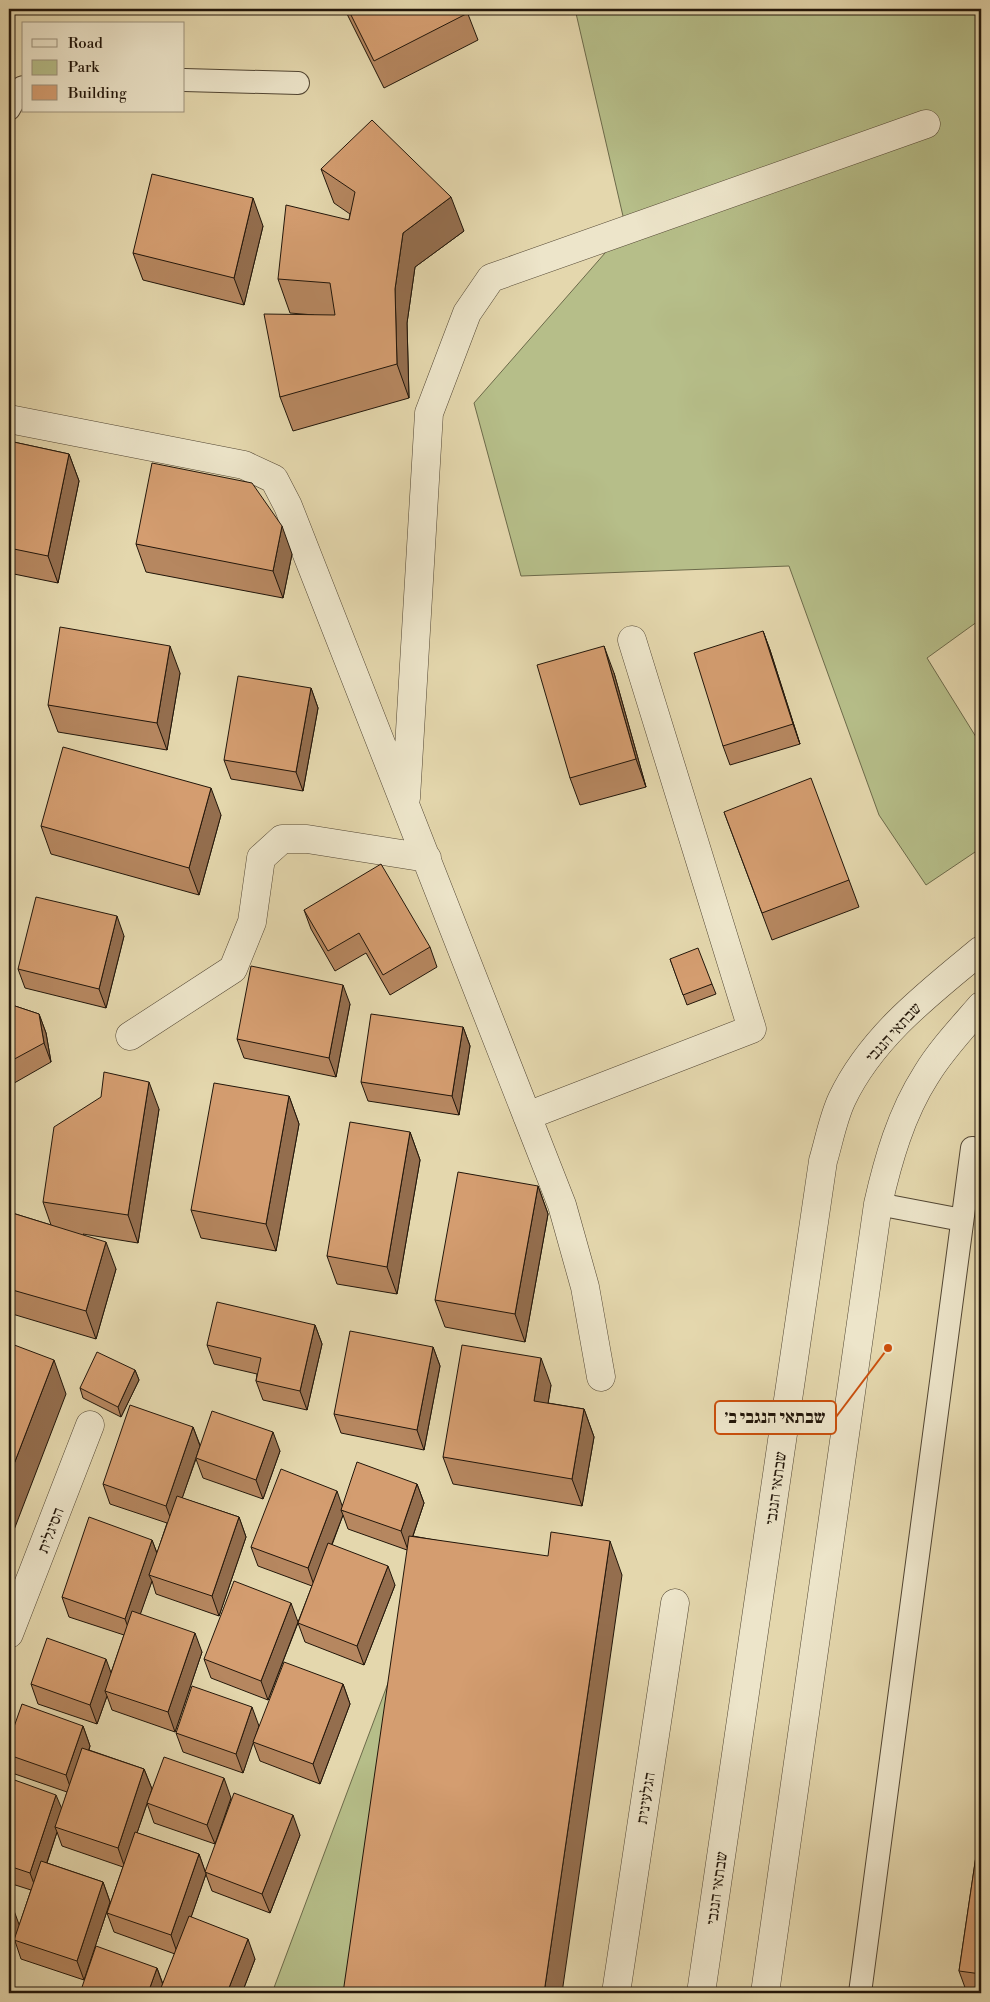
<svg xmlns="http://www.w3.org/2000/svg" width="990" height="2002" font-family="'Libre Bodoni','Frank Ruhl Libre',serif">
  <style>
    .green { fill: #b6be89; stroke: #6c6a4a }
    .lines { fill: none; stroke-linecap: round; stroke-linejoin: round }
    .service-casing { stroke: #524633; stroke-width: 24 }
    .minor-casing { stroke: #524633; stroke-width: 29 }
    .tertiary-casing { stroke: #524633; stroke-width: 29 }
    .service { stroke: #ede5ca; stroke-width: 22 }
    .minor { stroke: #ede5ca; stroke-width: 28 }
    .tertiary { stroke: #ede5ca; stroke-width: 28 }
    .wall { fill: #b68760; stroke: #22160a }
    .shaded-wall { fill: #946e4e; stroke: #22160a }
    .building { fill: #d49d70; stroke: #22160a }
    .labels { text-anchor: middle; stroke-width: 4; stroke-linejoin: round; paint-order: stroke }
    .street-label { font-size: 16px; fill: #22160a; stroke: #ede5ca }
    .leader { fill: none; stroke: #ca4f0c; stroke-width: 2 }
    .callout-dot { fill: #ca4f0c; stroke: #ede5ca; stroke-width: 2 }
    .callout { fill: #ede5ca; stroke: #ca4f0c; stroke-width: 2 }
    .callout-label { font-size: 18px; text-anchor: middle; font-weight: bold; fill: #22160a }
  </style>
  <rect width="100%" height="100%" fill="#e4d7ad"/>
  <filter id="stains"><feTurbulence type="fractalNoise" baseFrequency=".004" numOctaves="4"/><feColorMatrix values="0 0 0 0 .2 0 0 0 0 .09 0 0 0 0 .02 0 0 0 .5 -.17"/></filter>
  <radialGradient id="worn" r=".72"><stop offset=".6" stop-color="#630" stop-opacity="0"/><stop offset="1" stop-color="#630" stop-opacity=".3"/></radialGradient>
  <!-- green -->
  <path class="green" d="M575 9H981V619L927 658 981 745V848L926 885 879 815 789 566 521 576 474 403 626 229Z
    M415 1611 361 1993H272Z"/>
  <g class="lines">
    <defs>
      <path id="service" d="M184 80 298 83
        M9 109 21 88 24 87
        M878 1204 962 1220
        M860 1993 972 1148"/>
      <path id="minor" d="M9 419 244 465 274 479 288 506 562 1205 585 1287 601 1377
        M406 798 429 413 467 313 491 278 926 124
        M130 1036 233 969 252 922 261 858 282 839H307L427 858
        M527 1116 752 1029 632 640
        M9 1634 90 1425
        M616 1993 675 1603"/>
      <path id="tertiary" d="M701 1993 823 1161C829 1141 833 1118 842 1099 872 1036 929 993 981 950
        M765 1993 878 1204C888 1160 901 1114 926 1075 941 1050 962 1028 981 1006"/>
    </defs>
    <!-- service casing -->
    <use href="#service" class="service-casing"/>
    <!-- minor casing -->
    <use href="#minor" class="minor-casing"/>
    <!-- tertiary casing -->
    <use href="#tertiary" class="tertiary-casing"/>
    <!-- service -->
    <use href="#service" class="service"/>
    <!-- minor -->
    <use href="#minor" class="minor"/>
    <!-- tertiary -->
    <use href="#tertiary" class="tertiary"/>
  </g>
  <!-- wall -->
  <path class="wall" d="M345 9H466L478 40 384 88 348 16Z
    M321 169 464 231 415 267 407 323 409 398 293 431 280 397 314 315 290 313 278 279 349 220 350 214 334 203Z
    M263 226 244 305 143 280 133 253Z
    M9 441 69 454 79 481 58 583 9 573Z
    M136 544 292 554 283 598 146 572Z
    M763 631 770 650 800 744 730 765 723 746Z
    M180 673 167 750 58 732 48 705Z
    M614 673 646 787 580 805 570 778Z
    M311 688 318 708 303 791 231 779 224 760Z
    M724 812 849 880 859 907 772 940Z
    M221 815 199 895 51 854 41 826Z
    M304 910 430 947 437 967 390 995 366 953 335 971 311 929Z
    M124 936 106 1008 25 988 18 969Z
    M670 959 712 984 716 994 687 1005Z
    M9 1004 39 1014 46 1033 51 1062 9 1086Z
    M350 1004 336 1077 244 1058 237 1039Z
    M463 1027 470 1046 459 1115 368 1101 361 1082Z
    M289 1096 299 1124 276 1251 201 1238 191 1210Z
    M159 1109 138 1243 83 1234 116 1269 96 1339 9 1313V1212L51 1225 43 1202Z
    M410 1132 420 1160 397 1294 337 1284 327 1256Z
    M538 1186 548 1214 525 1342 445 1327 435 1300Z
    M315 1325 322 1344 307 1410 263 1400 256 1381 257 1374 214 1364 207 1345Z
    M433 1347 440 1366 424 1450 341 1433 334 1414Z
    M135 1370 139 1380 121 1417 83 1398 80 1388Z
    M551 1385 548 1403 584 1409 594 1437 582 1506 453 1484 443 1457Z
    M193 1427 200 1445 280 1451 263 1499 203 1478 196 1459 182 1498 239 1517 246 1537 219 1616 156 1594 152 1581 140 1614 202 1652 175 1732 112 1710 107 1696 97 1724 38 1704 31 1684 111 1673 124 1635 69 1617 62 1597 152 1540 157 1553 167 1523 110 1504 103 1484Z
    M417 1484 424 1503 413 1536 622 1575 407 1550 348 1529 343 1515 332 1545 395 1585 364 1665 305 1642 298 1623 268 1700 211 1678 204 1659 298 1622 312 1586 258 1566 251 1547 342 1505Z
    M343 1684 350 1704 320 1784 260 1761 253 1742 243 1773 183 1752 176 1733 259 1726Z
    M83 1726 90 1746 89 1750 144 1769 152 1789 137 1833 199 1854 206 1874 191 1917 255 1959 242 1993H80L157 1968 163 1984 175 1954 114 1932 107 1913 123 1867 62 1846 57 1832 47 1863 103 1882 110 1902 84 1980 21 1959 15 1941 9 1959V1906L19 1926 31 1890 9 1883V1778L62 1809 67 1792 12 1773 9 1765V1741Z
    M231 1798 215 1844 154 1823 147 1803Z
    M981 1822V1993H967L959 1971Z
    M300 1835 270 1913 212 1891 205 1872Z"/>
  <!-- shaded-wall -->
  <path class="shaded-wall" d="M451 197 464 231 415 267 407 323 409 398 397 364 395 289 403 233Z
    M253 198 263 226 244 305 234 278Z
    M69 454 79 481 58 583 48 556Z
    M282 526 292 554 283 598 273 571Z
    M763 631 770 650 800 744 793 724Z
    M170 646 180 673 167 750 157 723Z
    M604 646 614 673 646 787 636 759Z
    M311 688 318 708 303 791 296 772Z
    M211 788 221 815 199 895 189 868Z
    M117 916 124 936 106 1008 99 989Z
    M343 985 350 1004 336 1077 329 1058Z
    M39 1014 46 1033 51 1062 44 1043Z
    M463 1027 470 1046 459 1115 452 1096Z
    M149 1082 159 1109 138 1243 128 1215Z
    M289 1096 299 1124 276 1251 266 1224Z
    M410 1132 420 1160 397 1294 387 1267Z
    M538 1186 548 1214 525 1342 515 1314Z
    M106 1242 116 1269 96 1339 86 1311Z
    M315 1325 322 1344 307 1410 300 1391Z
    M433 1347 440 1366 424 1450 417 1430Z
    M541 1358 551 1385 544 1428 534 1401Z
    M54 1360 66 1394 9 1543V1477Z
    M135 1370 139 1380 121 1417 118 1407Z
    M584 1409 594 1437 582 1506 572 1479Z
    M193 1427 200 1446 173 1525 166 1506Z
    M273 1432 280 1451 263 1499 256 1480Z
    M417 1484 424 1503 408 1550 401 1531Z
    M337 1491 344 1511 341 1510 343 1515 315 1588 308 1568Z
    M239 1517 246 1537 219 1616 212 1596Z
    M152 1540 159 1559 149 1575 152 1581 132 1638 125 1619Z
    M610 1541 622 1575 562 1993H544Z
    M388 1566 395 1585 364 1665 357 1646Z
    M291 1603 298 1622 268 1700 261 1681Z
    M195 1633 202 1652 175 1732 168 1712Z
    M106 1659 113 1678 105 1691 107 1696 97 1724 90 1705Z
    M343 1684 350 1704 320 1784 313 1764Z
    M252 1707 259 1726 243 1773 236 1754Z
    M83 1726 90 1746 73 1795 66 1775Z
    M144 1769 152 1789 125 1868 118 1848Z
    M224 1778 231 1798 215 1844 207 1825Z
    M56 1795 64 1814 55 1827 57 1832 37 1892 30 1873Z
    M293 1815 300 1835 270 1913 262 1894Z
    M199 1854 206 1874 178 1955 171 1935Z
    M103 1882 110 1902 84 1980 77 1961Z
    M13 1908 20 1927 14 1940 15 1941 9 1959V1919Z
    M248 1939 255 1959 242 1993H227Z
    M157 1968 164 1988 162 1993H148Z"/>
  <!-- building -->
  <path class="building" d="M348 9H466L468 13 374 61Z
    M372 120 451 197 403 233 395 289 397 364 280 397 264 314 335 315 330 283 278 279 286 205 349 220 355 192 321 169Z
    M152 174 253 198 234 278 133 253Z
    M9 441 69 454 48 556 9 548Z
    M152 463 252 483 282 526 273 571 136 544Z
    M60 627 170 646 157 723 48 705Z
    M763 631 793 724 723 746 694 653Z
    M604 646 636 759 570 778 537 665Z
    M238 676 311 688 296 772 224 760Z
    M63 747 211 788 189 868 41 826Z
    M811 778 849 880 762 913 724 812Z
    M381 864 430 947 383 975 359 933 328 951 304 910Z
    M36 897 117 916 99 989 18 969Z
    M698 948 712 984 683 995 670 959Z
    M251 966 343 985 329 1058 237 1039Z
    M9 1004 39 1014 44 1043 9 1062Z
    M371 1014 463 1027 452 1096 361 1082Z
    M104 1072 149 1082 128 1215 43 1202 54 1127 101 1097Z
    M214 1083 289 1096 266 1224 191 1210Z
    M350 1122 410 1132 387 1267 327 1256Z
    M458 1172 538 1186 515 1314 435 1300Z
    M9 1212 106 1242 86 1311 9 1289Z
    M217 1302 315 1325 300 1391 256 1381 261 1358 207 1345Z
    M350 1331 433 1347 417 1430 334 1414Z
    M9 1343 54 1360 9 1477Z
    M462 1345 541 1358 534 1401 584 1409 572 1479 443 1457Z
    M97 1352 135 1370 118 1407 80 1388Z
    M130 1405 193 1427 166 1506 103 1484Z
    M212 1411 273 1432 256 1480 196 1458Z
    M357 1462 417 1484 401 1531 341 1510Z
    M281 1469 337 1491 308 1568 251 1547Z
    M177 1496 239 1517 212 1596 149 1575Z
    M89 1517 152 1540 125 1619 62 1597Z
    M551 1532 610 1541 544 1993H343L409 1536 548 1556Z
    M328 1543 388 1566 357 1646 298 1623Z
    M234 1581 291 1603 261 1681 204 1659Z
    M132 1611 195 1633 168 1712 105 1691Z
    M47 1638 106 1659 90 1705 31 1684Z
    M284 1662 343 1684 313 1764 253 1742Z
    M192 1686 252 1707 236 1754 176 1733Z
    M22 1704 83 1726 66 1775 9 1755V1741Z
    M82 1748 144 1769 118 1848 55 1827Z
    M164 1757 224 1778 207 1825 147 1803Z
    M9 1778 56 1795 30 1873 9 1866Z
    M234 1793 293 1815 262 1894 205 1872Z
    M981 1822V1974L959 1971Z
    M135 1832 199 1854 171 1935 107 1913Z
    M41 1861 103 1882 77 1961 14 1940Z
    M9 1906 13 1908 9 1919Z
    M189 1916 248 1939 227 1993H159Z
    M96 1946 157 1968 148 1993H80Z"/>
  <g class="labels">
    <!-- street labels -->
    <g class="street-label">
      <text transform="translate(893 1032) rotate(-48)" y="6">שבתאי הנגבי</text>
      <text transform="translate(775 1488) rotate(-82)" y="6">שבתאי הנגבי</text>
      <text transform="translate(50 1530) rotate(-69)" y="6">הסיגלית</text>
      <text transform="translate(645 1798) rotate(-81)" y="6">הגלעינית</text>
      <text transform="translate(716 1888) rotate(-82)" y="6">שבתאי הנגבי</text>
    </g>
  </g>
  <!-- callouts -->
  <path class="leader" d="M888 1348L836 1417"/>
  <circle class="callout-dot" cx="888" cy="1348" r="5"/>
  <rect class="callout" x="715" y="1401" width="121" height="33" rx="5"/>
  <g class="callout-label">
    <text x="775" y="1423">שבתאי הנגבי ב׳</text>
  </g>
  <!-- margin -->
  <rect width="990" height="2002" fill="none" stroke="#e4d7ad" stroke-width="30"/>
  <rect x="10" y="10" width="970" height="1982" fill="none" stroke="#22160a" stroke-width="2.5"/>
  <rect x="15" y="15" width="960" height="1972" fill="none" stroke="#22160a"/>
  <!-- legend -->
  <rect x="22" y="22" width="162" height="90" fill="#ede5ca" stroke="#9c927d"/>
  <rect x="32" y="39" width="25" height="8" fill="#ede5ca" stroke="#9c927d"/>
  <text x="68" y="48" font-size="15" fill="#22160a">Road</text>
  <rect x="32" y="60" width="25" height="15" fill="#b6be89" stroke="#9c927d"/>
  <text x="68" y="72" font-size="15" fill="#22160a">Park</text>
  <rect x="32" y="85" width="25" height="15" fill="#d49d70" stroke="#9c927d"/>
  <text x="68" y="98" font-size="15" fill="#22160a">Building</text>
  <rect width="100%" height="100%" filter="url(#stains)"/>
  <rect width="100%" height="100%" fill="url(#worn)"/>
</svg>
